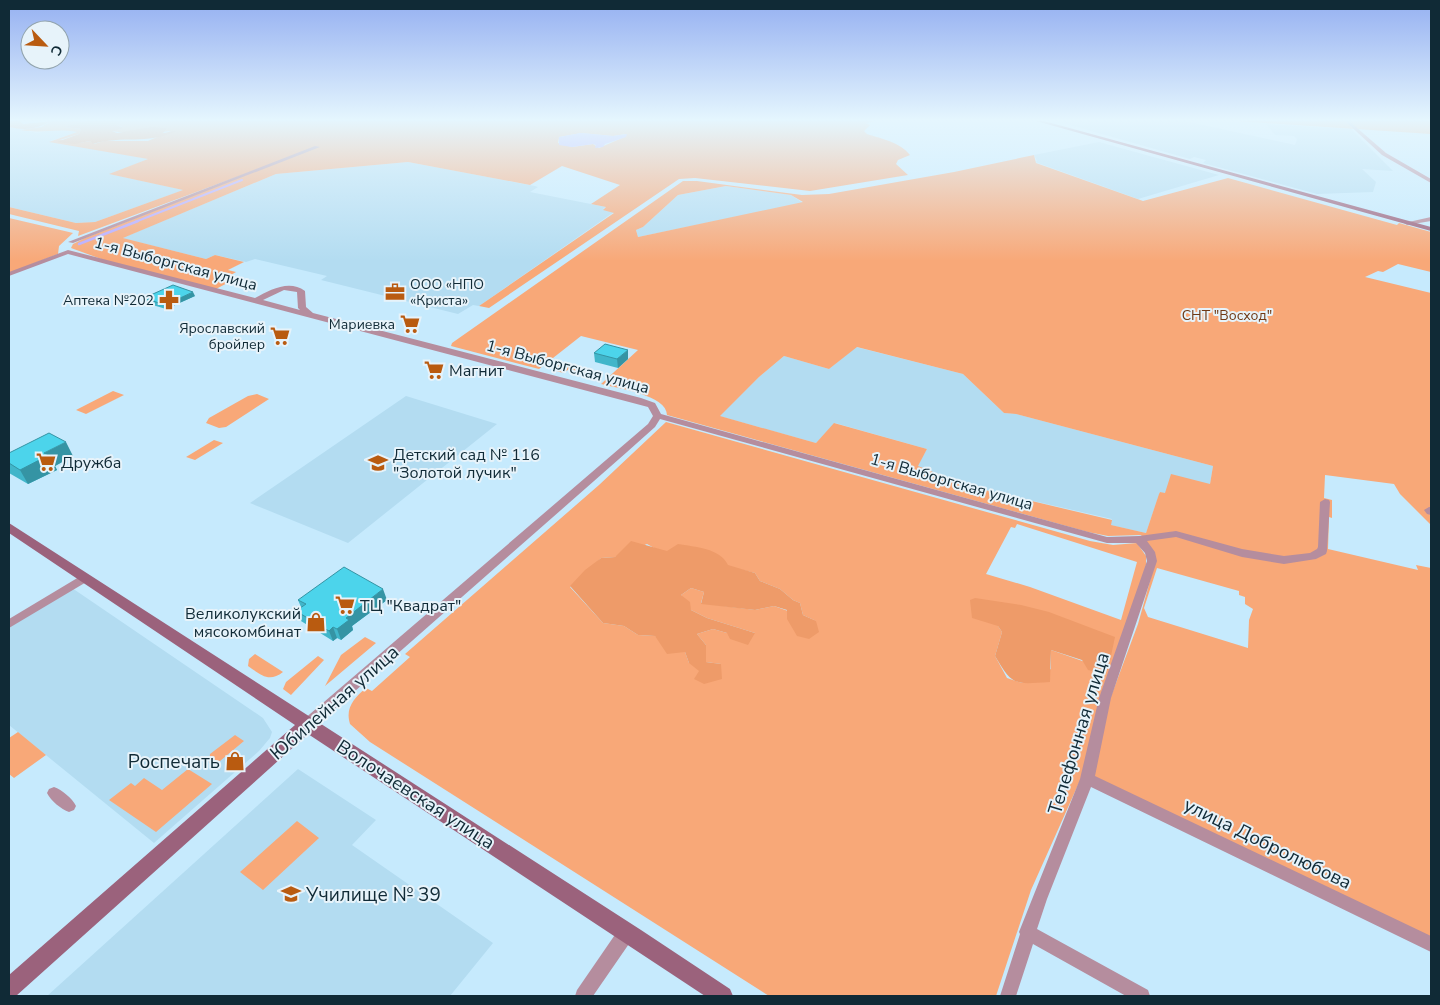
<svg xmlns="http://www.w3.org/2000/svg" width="1440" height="1005" font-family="'Nunito Sans',sans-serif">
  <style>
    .built { fill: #b3dcf1 }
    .green { fill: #f8a878; fill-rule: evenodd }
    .forest { fill: #ee9b69 }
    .water { fill: #b8aafe }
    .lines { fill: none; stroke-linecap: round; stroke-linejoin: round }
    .stream-far1 { stroke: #b8aafe; stroke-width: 2 }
    .stream { stroke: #b8aafe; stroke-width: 2.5 }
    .street { fill: #b58d9e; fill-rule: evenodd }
    .secondary { fill: #9b627c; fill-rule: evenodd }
    .wall { fill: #41b6ca }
    .shaded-wall { fill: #3594a4 }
    .building { fill: #4cd4eb; stroke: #3594a4 }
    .labels { text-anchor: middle; stroke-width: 4; stroke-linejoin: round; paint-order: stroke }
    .far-poi-label { font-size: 14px; fill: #102a36; stroke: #e7f3fa; text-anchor: end }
    .far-park-label { font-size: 14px; fill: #6f3915; stroke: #e7f3fa }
    .street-label { font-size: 16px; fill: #102a36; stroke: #e7f3fa }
    .poi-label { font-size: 16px; fill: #102a36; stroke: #e7f3fa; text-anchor: start }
    .near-street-label { font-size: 19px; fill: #102a36; stroke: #e7f3fa }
    .near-poi-label { font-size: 19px; fill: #102a36; stroke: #e7f3fa; text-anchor: end }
  </style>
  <rect width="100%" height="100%" fill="#c6eafd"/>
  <!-- built -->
  <path class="built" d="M1056 121H1185L1295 145 1297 139 1294 136 1275 135 1266 124 1351 129 1393 171 1362 169 1376 182 1373 192 1317 194 1203 163 1206 160 1194 157 1190 159Z
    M9 127 37 133 60 128 78 132 50 141 149 159 110 174 184 190 95 222 76 223 9 207Z
    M1099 142 1157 158 1219 175 1138 199 1035 162 1037 161 1034 155Z
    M408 162 535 186 538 187 530 192 606 207 603 209 614 212 479 306 473 305 458 314 321 280 327 276 255 259 246 262 215 255 206 259 122 238 276 174Z
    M726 186 791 195 803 203 638 237 636 230 643 227 678 195Z
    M856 347 963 374 1004 413 1016 414 1213 466 1210 484 1165 494 1160 492 1146 533 1110 525 1112 519 968 486 917 466 927 449 835 423 816 443 719 416 759 377 784 356 829 369Z
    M406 396 497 424 348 543 250 503Z
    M72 588 263 718 272 732 270 738 259 751 154 843 9 725V627Z
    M298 769 376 820 352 845 493 943 450 996H47Z"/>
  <!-- green -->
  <path class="green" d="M52 121H84L65 127 81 129 79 134 60 140 79 143 90 141 94 144 104 141H148L171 131 162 132 167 128C147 127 130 135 111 131L123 127 115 125 123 121H876L866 123 870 125 864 131 867 134C882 139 900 142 910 155L898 160 896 164 908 175 810 191 695 178 679 179 489 308 479 306 614 213 603 210 606 207 591 204 620 185 562 166 530 185 408 162 276 174 123 238 206 259 215 255 244 262 228 270 236 272 226 278 233 280 216 289 104 260 71 248 73 244 85 238 320 146 78 236 79 231 9 214V207L76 223 95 222 183 190 109 174 148 159 49 142 77 132C55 128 43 134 20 130L41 127ZM581 133 613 136 626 134 622 138 599 148 593 144 572 147 558 143 559 137Z
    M1236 121H1431V134Z
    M1034 155 1036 163 1143 201 1228 178 1397 225 1399 223 1431 232V272L1398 264 1383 272 1378 271 1365 277 1431 293V525L1400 494 1394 484 1325 475 1324 498 1332 500V518L1329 517 1328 549 1418 570 1416 565 1431 568V938L1092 778 1110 699 1138 624 1155 563 1154 552 1141 535 1108 536 1088 532 667 415C667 395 617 388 601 384L638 350 581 336 539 369 451 346 452 343 683 181H697L802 195 829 194 954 172ZM726 186 791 195 803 202 638 237 636 230 643 227 678 195ZM857 347 963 374 1004 413 1016 414 1213 466 1210 484 1171 474 1165 493 1160 492 1159 494 1146 533 1111 525 1112 520 968 486 918 466 927 449 834 423 816 443 720 416 759 377 784 356 829 369ZM1157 568 1239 591V595L1245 597V604L1253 609 1249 620 1248 648 1148 617 1144 608Z
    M9 218 69 232 73 233 59 246 58 254 9 273Z
    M563 362 590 370 594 376 569 369 564 373 552 370Z
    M113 391 124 395 86 414 76 410Z
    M257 394 269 399 226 427 219 428 206 423 209 418 248 396Z
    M666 422 1090 541 1113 545 1137 543 1146 556V565L1082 776 1031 890 996 996H769L370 742 350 724C345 708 354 698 366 688L372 691 410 657 405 654 599 485ZM1017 524 1137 562 1121 620 1030 587 986 574 1011 527 1015 528ZM647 544 656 549 755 573 760 581 780 589 793 600 800 603 803 615 816 621 774 606 755 610 701 603 704 592 691 588 681 595 691 610 707 618 755 633H727L713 629 697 634 706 645V662L721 664 689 663 685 652 655 636 638 635 624 626 603 623 570 587 601 558 615 557ZM998 626 1108 670 1051 650V669L1022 683 1007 678 995 656 1002 632Z
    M214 440 223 443 195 460 186 457Z
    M365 637 376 643 325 686 341 655Z
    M255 654 283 672C269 683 261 675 248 666L249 659Z
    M318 656 324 660 291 695 283 689 286 682Z
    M18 732 46 755 14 778 9 774V738Z
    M235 735 244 741 220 761 209 763 210 754Z
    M188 769 212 784 156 832 109 800 131 783 135 786 144 778 162 790Z
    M297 821 319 838 263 890 240 872Z"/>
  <!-- forest -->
  <path class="forest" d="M9 121H20L23 124 52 121C37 129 25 131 9 127Z
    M84 121H123L116 125 124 128 112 131 117 133 152 127 167 128 163 133 177 131C146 145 122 135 93 144L90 141 75 144 57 142 79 134 81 129 64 127Z
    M631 541 667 551 678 544C695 547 720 548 728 565L755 573 760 581 780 589 793 600 800 603 803 615 816 621 819 632 809 639 797 636 787 619V610L774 606 755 610 701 604 704 592 691 588 681 595 690 602 691 610 707 618 755 633 748 645 730 639 727 633 713 629 697 634 706 645V662L721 664 722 679 704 684 694 679 699 671 689 663 685 652 667 654 655 636 638 635 624 626 603 623 570 586 585 570 601 558 615 557Z
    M975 598 1021 605 1049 612 1115 637 1108 670 1097 672 1088 670 1082 660 1051 650 1050 682C1015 684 1013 687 995 656L1002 632 998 626 972 618 970 600Z"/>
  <!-- water -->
  <path class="water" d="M581 133 613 136 627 134 626 137 605 144 603 147 595 148 596 145 593 144 572 147 559 145V137Z"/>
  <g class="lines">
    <!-- stream-far1 -->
    <path class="stream-far1" d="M135 222 242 180"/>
    <!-- stream -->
    <path class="stream" d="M79 244 138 221"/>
    <!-- street -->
    <path class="street" d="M1345 121H1349L1386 153 1431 179V183L1382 155Z
      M315 146 320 147 73 243 68 242Z
      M1431 217V221L1407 225 1404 223Z
      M68 250 255 298C270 290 289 279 305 291L306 307 313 313 641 398 655 403 661 414 1107 537 1139 536 1176 531 1242 549 1284 556 1310 553 1317 549 1318 547 1320 502 1325 499 1329 500 1330 502 1327 551 1326 554 1316 559 1284 564 1242 557 1176 537 1147 541 1155 552 1157 561 1111 698 1095 776 1431 936V952L1091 787 1047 899 1037 929 1148 990 1150 996H1126L1033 944 1016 996H1000L1020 934 1019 932 1080 779 1099 698 1147 561 1145 553 1136 543H1107L660 419 655 427 627 452 313 728 308 729 303 728 301 724 303 720 648 424 653 416 648 407 68 254 9 276V272ZM284 290 297 292 298 308 300 310 263 300Z
      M1429 507H1431V515L1427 514 1424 510Z
      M84 574 88 575 90 578 88 581 9 628V619Z
      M54 787C62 790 72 798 76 806L74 810 69 812C61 809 51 801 47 793L49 789Z
      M627 924 633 926 635 932 633 938 593 996H575L577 990 621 926Z"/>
    <!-- secondary -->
    <path class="secondary" d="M1036 121H1044L1431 227V231Z
      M9 523 641 930 730 989 733 996H705L308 734 16 996H9V975L295 725 9 533Z"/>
  </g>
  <!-- wall -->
  <path class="wall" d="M195 296 166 309 146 303 144 298Z
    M594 353 628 359 618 368 595 362Z
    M9 453 73 456 55 466 57 470 28 484 9 473Z
    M298 600H387L352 626 353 630 341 640 337 638 333 641 301 621 296 611 301 607Z"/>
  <!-- shaded-wall -->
  <path class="shaded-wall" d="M193 292 195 296 166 309 165 305Z
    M628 350V359L618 368 617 359Z
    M66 442 73 456 55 466 57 470 28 484 20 470 44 453Z
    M383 589 387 600 352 626 353 630 341 640 337 629 346 618Z
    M333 627 337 638 333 641 329 631Z"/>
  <!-- building -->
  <path class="building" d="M173 285 193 292 165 305 144 298Z
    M605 344 628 350 617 359 594 353Z
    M49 433 66 442 44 453 49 455 20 470 9 463V453Z
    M344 567 383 589 346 618 349 620 337 629 333 627 329 631 296 611 306 604 298 600Z"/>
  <!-- sky -->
  <linearGradient id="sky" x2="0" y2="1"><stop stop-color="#95b0f1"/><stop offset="0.46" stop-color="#e5f6fe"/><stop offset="1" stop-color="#e5f6fe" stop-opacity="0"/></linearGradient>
  <rect width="1440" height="261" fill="url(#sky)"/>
  <!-- icons -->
  <defs>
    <symbol id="office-bare" viewBox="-9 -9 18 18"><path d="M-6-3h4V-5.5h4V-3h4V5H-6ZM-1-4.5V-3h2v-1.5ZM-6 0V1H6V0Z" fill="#b95b10" stroke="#e7f3fa" stroke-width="2.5" paint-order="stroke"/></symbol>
    <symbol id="pharmacy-bare" viewBox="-9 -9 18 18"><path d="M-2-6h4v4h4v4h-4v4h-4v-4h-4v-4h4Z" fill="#b95b10" stroke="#e7f3fa" stroke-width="2.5" paint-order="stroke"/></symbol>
    <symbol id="supermarket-bare" viewBox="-9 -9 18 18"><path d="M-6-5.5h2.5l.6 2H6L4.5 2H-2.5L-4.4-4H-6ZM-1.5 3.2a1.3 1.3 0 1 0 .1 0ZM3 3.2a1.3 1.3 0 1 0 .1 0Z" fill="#b95b10" stroke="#e7f3fa" stroke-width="2.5" paint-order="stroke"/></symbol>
    <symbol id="school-bare" viewBox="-9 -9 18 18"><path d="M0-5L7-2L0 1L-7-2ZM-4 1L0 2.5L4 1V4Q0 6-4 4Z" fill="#b95b10" stroke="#e7f3fa" stroke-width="2.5" paint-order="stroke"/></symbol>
    <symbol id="shop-bare" viewBox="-9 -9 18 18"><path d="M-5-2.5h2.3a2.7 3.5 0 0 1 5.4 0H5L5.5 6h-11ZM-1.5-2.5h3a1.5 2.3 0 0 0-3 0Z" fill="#b95b10" stroke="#e7f3fa" stroke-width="2.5" paint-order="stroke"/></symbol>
    <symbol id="university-bare" viewBox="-9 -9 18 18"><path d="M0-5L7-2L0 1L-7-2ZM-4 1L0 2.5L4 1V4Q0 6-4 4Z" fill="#b95b10" stroke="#e7f3fa" stroke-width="2.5" paint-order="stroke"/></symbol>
  </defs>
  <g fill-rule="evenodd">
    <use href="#office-bare" x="381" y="278" width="28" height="28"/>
    <use href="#pharmacy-bare" x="155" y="286" width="28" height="28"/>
    <use href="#supermarket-bare" x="396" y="310" width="28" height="28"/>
    <use href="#supermarket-bare" x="266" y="322" width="28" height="28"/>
    <use href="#supermarket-bare" x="420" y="356" width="28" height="28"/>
    <use href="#supermarket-bare" x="32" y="448" width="28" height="28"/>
    <use href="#school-bare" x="364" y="449" width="28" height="28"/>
    <use href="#supermarket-bare" x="331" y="591" width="28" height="28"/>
    <use href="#shop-bare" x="302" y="608" width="28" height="28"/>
    <use href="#shop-bare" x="221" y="747" width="28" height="28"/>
    <use href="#university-bare" x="277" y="880" width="28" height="28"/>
  </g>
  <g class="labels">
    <!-- far-poi labels -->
    <g class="far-poi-label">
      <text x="410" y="289" text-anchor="start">ООО «НПО<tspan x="410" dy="16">«Криста»</tspan></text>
      <text x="154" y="305">Аптека №202</text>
      <text x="395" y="329">Мариевка</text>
      <text x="265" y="333">Ярославский<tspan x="265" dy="16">бройлер</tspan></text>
    </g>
    <!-- far-park labels -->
    <g class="far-park-label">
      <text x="1227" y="320">СНТ "Восход"</text>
    </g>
    <!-- street labels -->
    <g class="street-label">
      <text transform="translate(176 263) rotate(15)" y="6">1-я Выборгская улица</text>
      <text transform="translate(568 366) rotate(15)" y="6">1-я Выборгская улица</text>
      <text transform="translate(952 481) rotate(16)" y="6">1-я Выборгская улица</text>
    </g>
    <!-- poi labels -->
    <g class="poi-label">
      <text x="449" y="376">Магнит</text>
      <text x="393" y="460">Детский сад № 116<tspan x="393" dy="18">"Золотой лучик"</tspan></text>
      <text x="61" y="468">Дружба</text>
      <text x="360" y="611">ТЦ "Квадрат"</text>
      <text x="301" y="619" text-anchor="end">Великолукский<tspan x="301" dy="18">мясокомбинат</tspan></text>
    </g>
    <!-- near-street labels -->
    <g class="near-street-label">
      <text transform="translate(334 702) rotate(-41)" y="7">Юбилейная улица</text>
      <text transform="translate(1078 733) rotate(-73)" y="7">Телефонная улица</text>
      <text transform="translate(416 794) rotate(33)" y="7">Волочаевская улица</text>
      <text transform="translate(1268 843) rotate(26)" y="7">улица Добролюбова</text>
    </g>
    <!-- near-poi labels -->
    <g class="near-poi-label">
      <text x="220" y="768">Роспечать</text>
      <text x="306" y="901" text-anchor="start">Училище № 39</text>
    </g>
  </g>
  <!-- border -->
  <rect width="1440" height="1005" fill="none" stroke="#102a36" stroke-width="20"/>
  <!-- north arrow -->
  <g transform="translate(45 45) rotate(115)"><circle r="24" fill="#e7f3fa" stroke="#91a3ac"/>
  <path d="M0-4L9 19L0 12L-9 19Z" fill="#b95b10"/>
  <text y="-8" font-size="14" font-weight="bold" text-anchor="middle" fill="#102a36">С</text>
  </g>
</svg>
